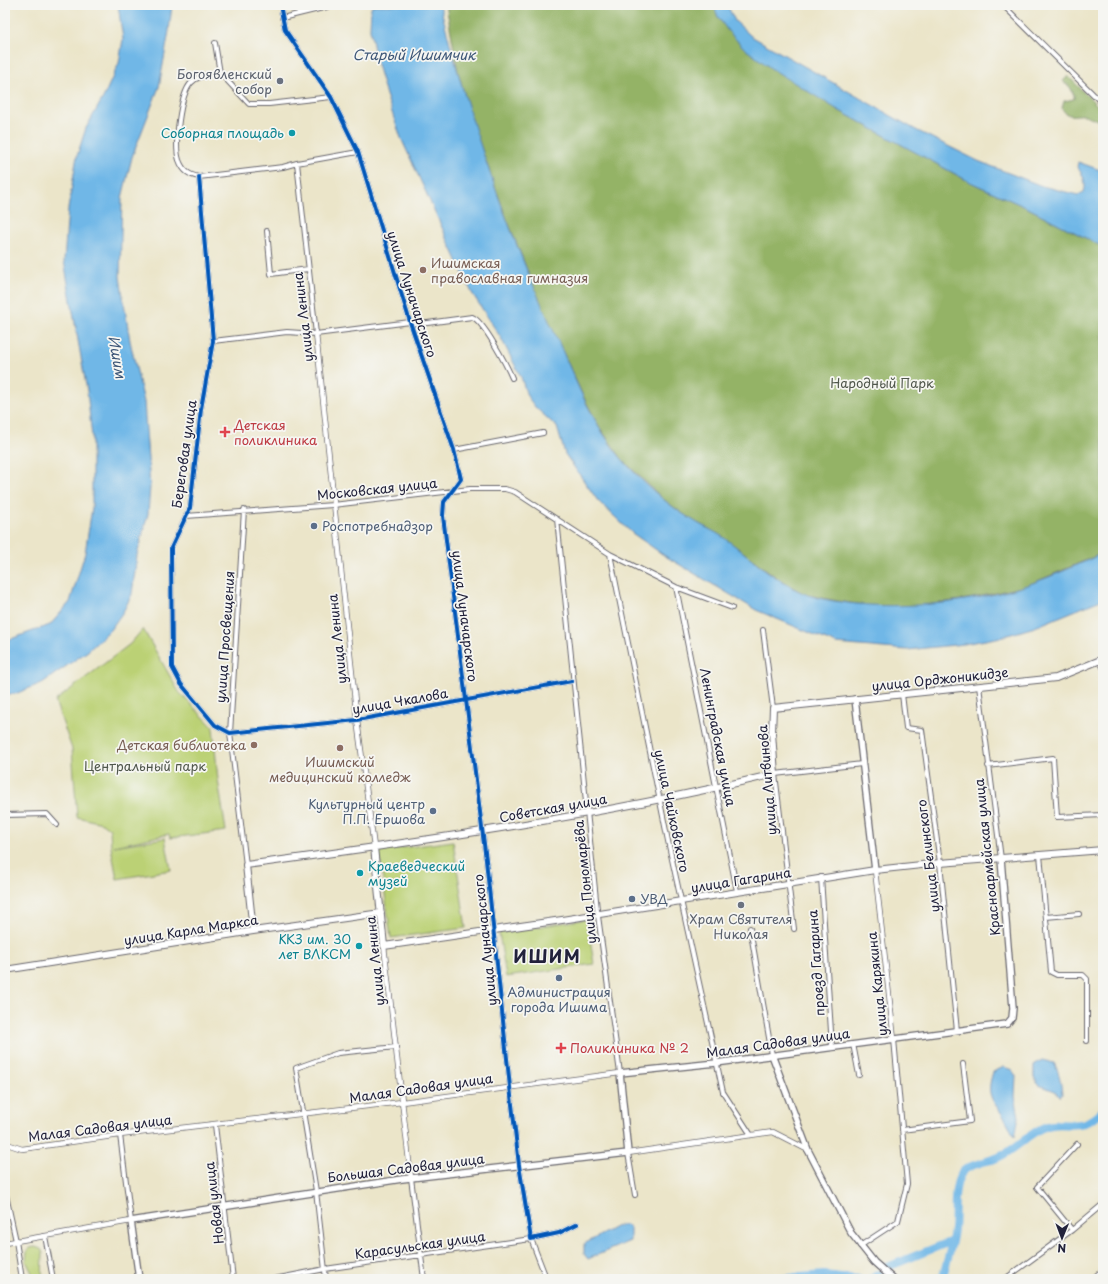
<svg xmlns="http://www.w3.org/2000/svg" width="1108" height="1284" font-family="'Playpen Sans',sans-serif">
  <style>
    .green { fill: #bbd175; stroke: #6e7a58 }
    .forest { fill: #94b366; stroke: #5b6a50 }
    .water { fill: #6fb7e7; stroke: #486c91 }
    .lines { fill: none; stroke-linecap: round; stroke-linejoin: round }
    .river { stroke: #6fb7e7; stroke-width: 8 }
    .minor-casing { stroke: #68666d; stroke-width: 6 }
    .tertiary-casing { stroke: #68666d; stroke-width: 6 }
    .secondary-casing { stroke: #68666d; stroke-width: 8 }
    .primary-casing { stroke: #68666d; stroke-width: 8 }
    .minor { stroke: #fff; stroke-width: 4 }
    .tertiary { stroke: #fff; stroke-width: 4.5 }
    .secondary { stroke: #fff; stroke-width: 5.5 }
    .primary { stroke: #fff; stroke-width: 6 }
    .cycleway-casing { stroke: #f6f6f2; stroke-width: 6 }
    .cycleway { stroke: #0057b8; stroke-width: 4 }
    .worship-dot { fill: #6b7280; stroke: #f6f6f2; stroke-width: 1.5 }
    .culture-dot { fill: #0f9aa8; stroke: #f6f6f2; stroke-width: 1.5 }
    .education-dot { fill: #8d6e63; stroke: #f6f6f2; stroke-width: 1.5 }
    .health-dot { fill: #e0444e; stroke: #f6f6f2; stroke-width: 1.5 }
    .service-dot { fill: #5c6f8a; stroke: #f6f6f2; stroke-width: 1.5 }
    .labels { text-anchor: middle; stroke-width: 3.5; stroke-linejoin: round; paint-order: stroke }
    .worship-label { font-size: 13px; fill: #5b616d; stroke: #f6f6f2; text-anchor: end }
    .culture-label { font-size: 13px; fill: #0d838f; stroke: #f6f6f2; text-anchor: end }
    .education-label { font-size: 13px; fill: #785e54; stroke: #f6f6f2; text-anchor: start }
    .street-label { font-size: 13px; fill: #22223b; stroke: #f6f6f2 }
    .park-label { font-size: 13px; fill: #50574c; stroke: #f6f6f2 }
    .health-label { font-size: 13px; fill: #be3a42; stroke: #f6f6f2; text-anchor: start }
    .service-label { font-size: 13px; fill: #4e5e75; stroke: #f6f6f2; text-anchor: start }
    .water-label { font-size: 14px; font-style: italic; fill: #3d5677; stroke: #f6f6f2 }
    .district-label { font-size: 17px; font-weight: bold; letter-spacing: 1px; fill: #22223b; stroke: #f6f6f2 }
  </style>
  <rect width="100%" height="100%" fill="#f6f6f2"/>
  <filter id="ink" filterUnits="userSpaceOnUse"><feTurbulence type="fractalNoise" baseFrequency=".025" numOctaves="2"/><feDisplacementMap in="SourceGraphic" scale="8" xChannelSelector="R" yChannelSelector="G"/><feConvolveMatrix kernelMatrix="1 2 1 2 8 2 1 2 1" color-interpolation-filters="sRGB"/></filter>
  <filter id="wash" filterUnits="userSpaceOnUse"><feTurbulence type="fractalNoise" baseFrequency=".012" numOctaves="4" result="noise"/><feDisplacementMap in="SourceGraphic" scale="16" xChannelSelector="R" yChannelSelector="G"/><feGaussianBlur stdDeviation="0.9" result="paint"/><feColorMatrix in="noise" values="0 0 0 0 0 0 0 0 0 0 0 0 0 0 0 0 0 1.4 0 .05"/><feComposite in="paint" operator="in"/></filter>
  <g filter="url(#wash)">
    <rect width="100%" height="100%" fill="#ebe5c9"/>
    <!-- green -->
    <path class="green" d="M143 629 179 692 213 727 218 780 226 831 170 838 169 834 114 846 165 838 171 870 117 879 111 847 110 829 102 823 77 817 72 749 55 701 130 644Z
      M453 841 466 928 391 938 379 851Z
      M587 919 594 964 506 977 499 933Z
      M35 1247 41 1249 43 1253 42 1279H35L26 1261 27 1251 30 1248Z"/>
    <!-- forest -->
    <path class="forest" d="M446 5H714L718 17 838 110 968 181 1030 209 1103 247V553L1026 586 973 598 920 606 877 607 837 601 804 594 779 579 721 536 690 519 664 500 622 459 600 428 584 398 542 307 506 217 475 131 458 72Z
      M1068 76 1103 111V123C1097 120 1091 117 1085 115 1075 114 1067 119 1062 108L1064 101 1074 99V95L1070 87 1063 81Z"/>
    <!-- water -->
    <path class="water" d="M118 5H172L169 31 159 87 132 157 122 198 120 277 130 341 144 402 150 487 148 514 137 555 132 594 123 612 110 630 88 651 42 683 15 694H5V641L50 625 70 602 85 553 92 508V437L87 391 64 261 68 209 77 156 86 128 104 96 119 63 123 39Z
      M373 5H440C469 122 509 236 560 345 577 384 594 426 621 458 641 481 666 504 691 519 701 526 713 530 723 537 749 555 773 580 803 593 817 599 834 601 848 603 905 610 973 603 1027 585 1053 576 1078 565 1103 553V599L1035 627 1001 637 964 644 907 650 836 644 756 610 665 556 632 533 598 501 565 454 557 427 535 407 527 396 521 377 501 338 472 293 401 138 386 95 376 61 370 29 371 8Z
      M717 5H727L735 21 751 36 916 130 978 161 1042 186 1078 195 1084 192C1087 183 1083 174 1077 167L1078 162 1103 171V247L1030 209 968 181 838 110 772 69 745 49 728 31 718 17 715 9Z
      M1042 1060 1054 1063C1060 1074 1061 1083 1062 1095L1060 1097 1055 1091 1039 1085 1034 1078V1065Z
      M1004 1067 1012 1070 1016 1076 1015 1097 1019 1117 1015 1136C1011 1132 1010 1127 1007 1122 995 1101 984 1099 993 1072Z
      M619 1225H626L630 1229V1241L588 1259 584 1254V1244Z"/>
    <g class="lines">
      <!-- river -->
      <path class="river" d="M885 1268 952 1241
        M778 1279 824 1275 858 1279
        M871 1279 879 1274
        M942 1279C947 1262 952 1246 954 1229 956 1212 952 1190 961 1174 967 1164 988 1162 999 1157 1015 1150 1026 1136 1042 1128 1067 1117 1078 1136 1103 1110"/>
    </g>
  </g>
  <g filter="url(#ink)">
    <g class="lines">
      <defs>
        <path id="minor" d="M1003 5 1103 104
          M282 18 327 7V5
          M215 43 220 73C210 75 198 75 191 83 180 95 174 145 179 160 183 171 189 175 199 177L283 167 297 163 358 152 410 322 454 450 461 479 444 502 443 516 486 860 510 1087 519 1165 531 1239 559 1233 577 1224
          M220 73 249 104H269L331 97
          M297 163 316 334
          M199 177 213 341 201 409 190 508 171 548 172 667 181 684 215 725 230 733 357 720 572 681
          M267 231 271 274 308 269
          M213 341 287 332 316 334 410 322 420 324 472 317C483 320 507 366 512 378
          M454 450 543 433
          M244 510 230 733 246 865
          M186 516 333 505 470 489H505L515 492 610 554 676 587 732 608
          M557 519 597 909 620 1073
          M610 554 668 841 723 1092 751 1135
          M676 587 737 891
          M763 630 773 708
          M1100 661 1103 667
          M979 686 1001 859
          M902 694 906 728 922 730 940 863 957 1031
          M988 766 1053 758 1057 817 1103 815
          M5 815 47 814 57 825
          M1040 855 1051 972 1057 975H1083L1087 979V1041
          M821 877 832 1047
          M1046 917 1079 914
          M750 928 772 1055
          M794 929 775 774 862 764
          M853 1044 859 1075
          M215 1125 233 1279
          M902 1130 970 1121 963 1064
          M120 1135 131 1221
          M628 1153 635 1195
          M411 1178 424 1279
          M5 1191 16 1241 22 1279
          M1072 1230 1037 1187 1077 1144
          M45 1236 53 1279
          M860 1246 898 1221 907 1184 894 1039
          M274 1279 325 1269 531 1239 545 1275
          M326 1279 316 1191 296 1068 338 1053 396 1047
          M1005 1279 1072 1230 1103 1204
          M1092 1279 1103 1270"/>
        <path id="tertiary" d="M280 5 285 30 331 97 358 152
          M316 334 357 720 374 847
          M875 870 894 1039
          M384 946 411 1178
          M5 1145H10L22 1149 120 1135 402 1102 620 1073
          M628 1153 773 1132 808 1150
          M5 1243 131 1221"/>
        <path id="secondary" d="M855 699 875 870
          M772 1055 808 1150 851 1233 874 1262 893 1279
          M139 1279 131 1221 402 1179 628 1153 620 1073 716 1063 1007 1024 1012 1018 1013 1008 1001 859"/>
        <path id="primary" d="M374 847 384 946 562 920 875 870 940 863 1103 850
          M253 931 246 865C423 841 601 816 775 774L772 733 773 708 1056 678 1103 659
          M5 970 253 931 381 913"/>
      </defs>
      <!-- minor casing -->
      <use href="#minor" class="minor-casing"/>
      <!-- tertiary casing -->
      <use href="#tertiary" class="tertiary-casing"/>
      <!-- secondary casing -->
      <use href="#secondary" class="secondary-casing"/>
      <!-- primary casing -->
      <use href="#primary" class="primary-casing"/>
      <!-- minor -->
      <use href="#minor" class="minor"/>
      <!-- tertiary -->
      <use href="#tertiary" class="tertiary"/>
      <!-- secondary -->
      <use href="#secondary" class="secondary"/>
      <!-- primary -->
      <use href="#primary" class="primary"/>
      <defs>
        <path id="cycleway" d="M280 5 285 30 331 97 358 152 410 322 454 450 461 479 444 502 443 516 486 860 510 1087 519 1165 531 1239 559 1233 577 1224
          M199 177 213 341 201 409 190 508 171 548 172 667 181 684 215 725 230 733 357 720 572 681"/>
      </defs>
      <!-- cycleway casing -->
      <use href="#cycleway" class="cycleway-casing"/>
      <!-- cycleway -->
      <use href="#cycleway" class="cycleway"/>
    </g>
  </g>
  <!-- markers -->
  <g class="worship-dot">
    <circle cx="280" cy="81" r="4"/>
    <circle cx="741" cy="905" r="4"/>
  </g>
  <g class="culture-dot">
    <circle cx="292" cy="133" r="4"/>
    <circle cx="360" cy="873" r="4"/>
    <circle cx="359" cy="946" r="4"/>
  </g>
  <g class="education-dot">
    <circle cx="423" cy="270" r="4"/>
    <circle cx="254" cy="745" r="4"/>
    <circle cx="340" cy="748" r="4"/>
  </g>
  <g class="health-dot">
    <path d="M223 426h4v4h4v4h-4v4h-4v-4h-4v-4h4z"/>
    <path d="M559 1042h4v4h4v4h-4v4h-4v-4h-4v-4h4z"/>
  </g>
  <g class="service-dot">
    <circle cx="314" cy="526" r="4"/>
    <circle cx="433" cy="811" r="4"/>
    <circle cx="632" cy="899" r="4"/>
    <circle cx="559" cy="978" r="4"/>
  </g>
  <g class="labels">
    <!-- worship labels -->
    <g class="worship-label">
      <text x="272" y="79">Богоявленский<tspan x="272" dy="15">собор</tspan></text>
      <text x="741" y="924" text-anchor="middle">Храм Святителя<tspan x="741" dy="15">Николая</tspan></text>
    </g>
    <!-- culture labels -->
    <g class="culture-label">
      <text x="284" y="138">Соборная площадь</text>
      <text x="368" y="871" text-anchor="start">Краеведческий<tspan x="368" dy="15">музей</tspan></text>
      <text x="351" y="944">ККЗ им. 30<tspan x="351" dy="15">лет ВЛКСМ</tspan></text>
    </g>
    <!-- education labels -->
    <g class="education-label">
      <text x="431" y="268">Ишимская<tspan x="431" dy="15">православная гимназия</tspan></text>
      <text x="246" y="750" text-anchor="end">Детская библиотека</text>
      <text x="340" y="767" text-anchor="middle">Ишимский<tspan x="340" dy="15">медицинский колледж</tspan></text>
    </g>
    <!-- street labels -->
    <g class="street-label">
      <text transform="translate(412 294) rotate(72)" y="5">улица Луначарского</text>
      <text transform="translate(303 317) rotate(-97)" y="5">улица Ленина</text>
      <text transform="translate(184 454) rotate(-82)" y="5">Береговая улица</text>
      <text transform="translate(377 489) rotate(-6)" y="5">Московская улица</text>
      <text transform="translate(465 616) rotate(83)" y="5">улица Луначарского</text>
      <text transform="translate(225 637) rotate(-86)" y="5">улица Просвещения</text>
      <text transform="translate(337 639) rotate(-96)" y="5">улица Ленина</text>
      <text transform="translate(940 679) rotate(-6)" y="5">улица Орджоникидзе</text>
      <text transform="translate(400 701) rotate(-10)" y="5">улица Чкалова</text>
      <text transform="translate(718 737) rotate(79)" y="5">Ленинградская улица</text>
      <text transform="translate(767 780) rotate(-95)" y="5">улица Литвинова</text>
      <text transform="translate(553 808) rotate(-10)" y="5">Советская улица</text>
      <text transform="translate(672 811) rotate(78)" y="5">улица Чайковского</text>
      <text transform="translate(928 856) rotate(-97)" y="5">улица Белинского</text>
      <text transform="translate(987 857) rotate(-96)" y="5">Красноармейская улица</text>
      <text transform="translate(741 880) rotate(-9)" y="5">улица Гагарина</text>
      <text transform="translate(585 882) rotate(-96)" y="5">улица Пономарёва</text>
      <text transform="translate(191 930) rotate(-9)" y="5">улица Карла Маркса</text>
      <text transform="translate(485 940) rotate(-96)" y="5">улица Луначарского</text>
      <text transform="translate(375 961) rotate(-96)" y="5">улица Ленина</text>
      <text transform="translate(816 963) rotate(-94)" y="5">проезд Гагарина</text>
      <text transform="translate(877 984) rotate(-96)" y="5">улица Карякина</text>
      <text transform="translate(778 1043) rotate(-8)" y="5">Малая Садовая улица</text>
      <text transform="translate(421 1088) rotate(-8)" y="5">Малая Садовая улица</text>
      <text transform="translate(100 1128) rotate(-7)" y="5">Малая Садовая улица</text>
      <text transform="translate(406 1168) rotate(-7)" y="5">Большая Садовая улица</text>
      <text transform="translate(214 1203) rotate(-97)" y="5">Новая улица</text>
      <text transform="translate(420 1245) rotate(-8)" y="5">Карасульская улица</text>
    </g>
    <!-- park labels -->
    <g class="park-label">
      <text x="882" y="388">Народный Парк</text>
      <text x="145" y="771">Центральный парк</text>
    </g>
    <!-- health labels -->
    <g class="health-label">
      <text x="234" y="430">Детская<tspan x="234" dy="15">поликлиника</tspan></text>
      <text x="570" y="1053">Поликлиника № 2</text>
    </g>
    <!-- service labels -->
    <g class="service-label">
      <text x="322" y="531">Роспотребнадзор</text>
      <text x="425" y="809" text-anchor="end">Культурный центр<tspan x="425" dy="15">П.П. Ершова</tspan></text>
      <text x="640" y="904">УВД</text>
      <text x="559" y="997" text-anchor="middle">Администрация<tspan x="559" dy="15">города Ишима</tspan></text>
    </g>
    <!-- water labels -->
    <g class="water-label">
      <text x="414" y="60">Старый Ишимчик</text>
      <text transform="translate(117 357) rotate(80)" y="5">Ишим</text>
    </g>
    <!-- district labels -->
    <g class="district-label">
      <text x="547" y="963">ИШИМ</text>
    </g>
  </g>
  <!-- margin -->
  <rect width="1108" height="1284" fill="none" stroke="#f6f6f2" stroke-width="20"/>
  <!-- north arrow -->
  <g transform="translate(1062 1238) rotate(181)" stroke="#f6f6f2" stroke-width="3" paint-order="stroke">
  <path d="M0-3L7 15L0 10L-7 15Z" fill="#22223b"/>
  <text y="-6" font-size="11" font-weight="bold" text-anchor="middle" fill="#22223b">N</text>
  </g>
</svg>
